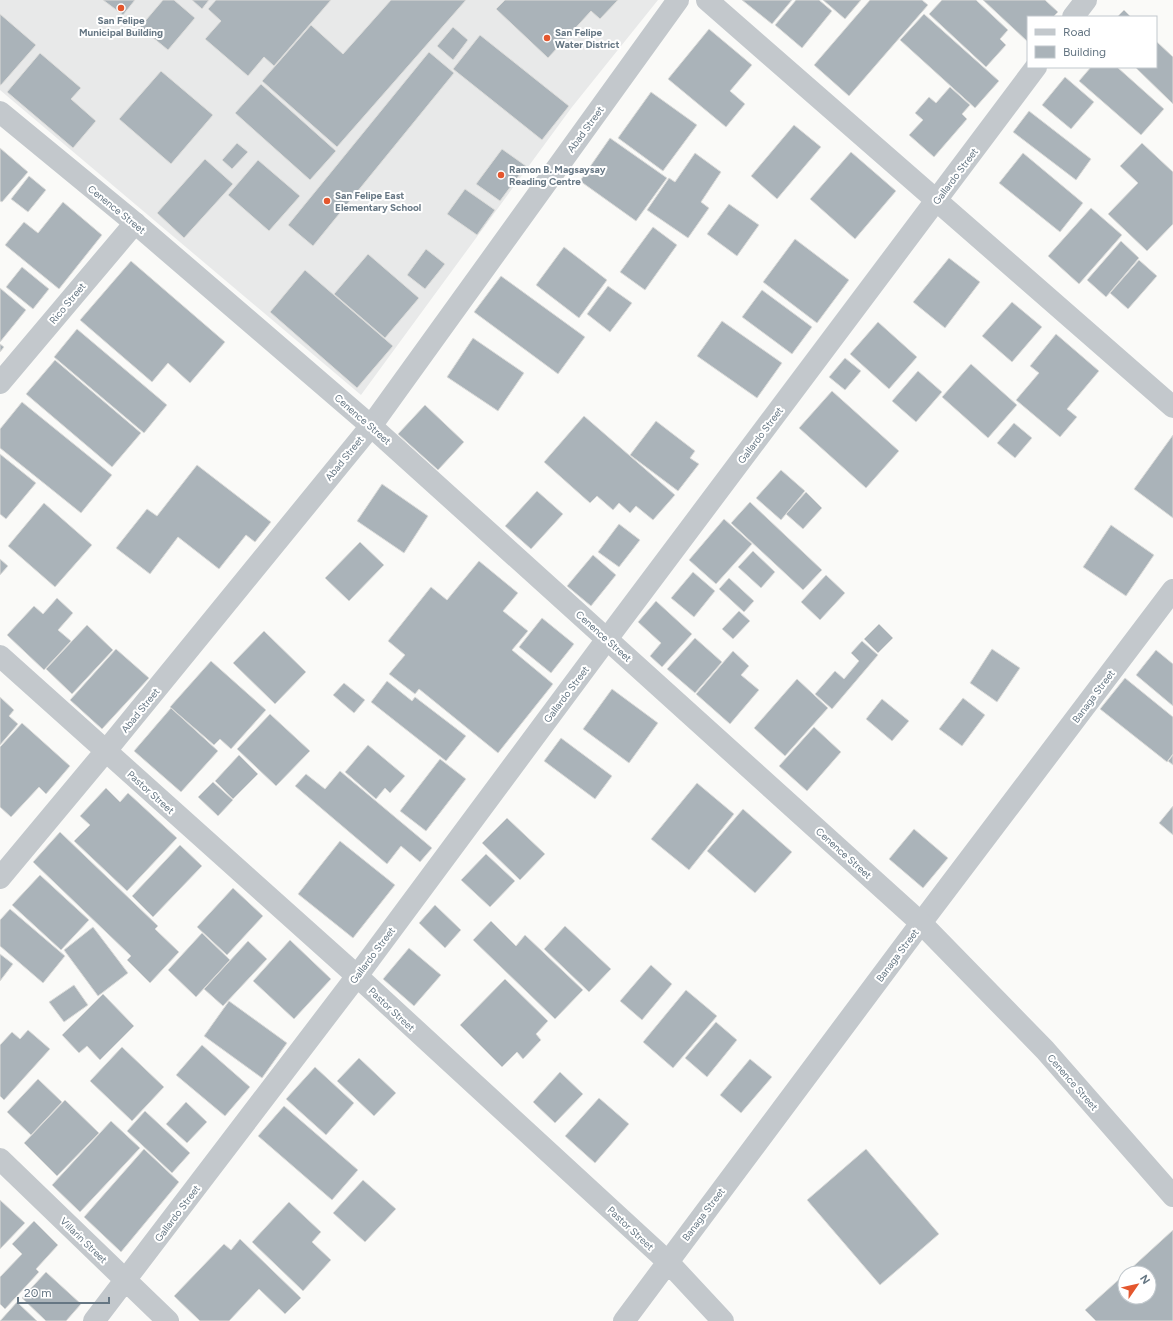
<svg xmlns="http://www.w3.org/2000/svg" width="1173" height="1321" font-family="Figtree,sans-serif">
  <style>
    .built { fill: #e8e9e9 }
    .building { fill: #aab3b9; stroke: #dcdcda }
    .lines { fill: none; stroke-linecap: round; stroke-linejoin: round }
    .minor { stroke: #c3c8cc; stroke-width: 22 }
    .tertiary { stroke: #c3c8cc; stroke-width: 22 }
    .poi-dot { fill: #e4572e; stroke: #fff; stroke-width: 1.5 }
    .labels { text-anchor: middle; stroke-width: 4; stroke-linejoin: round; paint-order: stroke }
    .poi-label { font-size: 10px; font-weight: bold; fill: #657683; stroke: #fff; text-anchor: start }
    .street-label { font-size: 10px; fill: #657683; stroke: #fff }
  </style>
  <rect width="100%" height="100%" fill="#fafaf8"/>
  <!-- built -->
  <path class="built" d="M0 0H658L572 107 361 395 0 90Z"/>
  <!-- building -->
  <path class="building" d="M103 0H135L123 15Z
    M163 0H174L195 18 168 50 140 27Z
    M192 0H209L202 9Z
    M216 0H331L274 66 264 57 248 76 205 39 221 21 208 9Z
    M391 0H466L337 147 262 81 311 25 343 54Z
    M505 0H618L600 19 591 11 548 58 496 9Z
    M742 0H792L772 24Z
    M796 0H819L832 11 802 48 775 25Z
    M823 0H861L845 19Z
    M870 0H922L928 5 849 96 814 65Z
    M942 0H976L1008 30 1000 39 1006 45 986 67 929 14Z
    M983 0H1045L1058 12 1053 17H1028V42Z
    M1124 10 1131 17H1117Z
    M0 14 36 45 1 85H0Z
    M924 14 999 81 975 108 900 40Z
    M453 27 468 40 453 60 437 46Z
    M709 29 752 65 730 91 745 104 726 127 668 79Z
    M480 35 569 106 542 140 453 69Z
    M1156 41 1173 57V104L1135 67H1156Z
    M429 52 454 73 313 246 288 225Z
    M40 53 81 88 71 99 96 121 73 148 7 92Z
    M1091 67H1117L1164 109 1141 135 1079 81Z
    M161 71 213 115 171 164 119 119Z
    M1065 77 1094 102 1071 129 1042 105Z
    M261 84 336 151 310 180 235 113Z
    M950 87 970 105 962 114 967 119 934 157 909 135 923 120 915 113 929 97 936 103Z
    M651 92 697 125 663 171 618 138Z
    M1029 111 1091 159 1076 180 1013 132Z
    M794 125 821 147 777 199 751 176Z
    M610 138 667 178 636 221 580 181Z
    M237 143 248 152 232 169 222 160Z
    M1142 143 1173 172V224L1147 251 1108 214 1138 183 1120 166Z
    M0 148 28 172 2 202 0 201Z
    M502 149 526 166 500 201 476 184Z
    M851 152 896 191 855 239 810 199Z
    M695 153 721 172 701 202 709 208 688 238 647 210 669 178 675 182Z
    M1023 153 1083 203 1060 232 999 183Z
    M205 159 233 184 184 238 157 213Z
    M258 160 300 196 269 231 228 195Z
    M29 176 46 190 28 212 11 199Z
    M465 189 495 210 477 235 447 214Z
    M63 202 102 235 59 289 5 245 24 222 38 233Z
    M729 204 759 225 737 256 707 234Z
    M1091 208 1122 235 1079 284 1048 256Z
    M653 227 677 245 645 290 620 272Z
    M795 239 849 280 817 323 763 282Z
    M1121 241 1139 258 1106 297 1087 280Z
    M564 247 607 280 579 318 536 285Z
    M426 249 445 264 425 289 407 275Z
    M368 254 419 298 385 338 334 294Z
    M949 258 980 282 945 328 913 302Z
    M1139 260 1157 276 1128 309 1110 293Z
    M131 261 225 342 190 383 168 363 152 382 80 320Z
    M22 267 49 289 33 309 6 287Z
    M305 270 393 346 357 388 270 312Z
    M501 276 585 337 558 374 474 312Z
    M608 286 632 303 610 332 587 314Z
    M0 288 26 310 0 342Z
    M762 290 812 327 792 354 742 317Z
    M1012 302 1042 327 1012 362 982 336Z
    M722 321 782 363 757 398 697 356Z
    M878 322 917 357 889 389 850 354Z
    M77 329 167 405 144 433 54 357Z
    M1056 334 1099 371 1067 409 1077 417 1060 437 1016 400 1039 373 1030 366Z
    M473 338 524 373 498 411 447 377Z
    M0 344 4 347 0 352Z
    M845 358 861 371 845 390 829 377Z
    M55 360 141 433 112 467 26 394Z
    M971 364 1017 405 988 438 942 397Z
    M918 371 942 392 916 422 892 401Z
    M832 391 899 451 866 488 799 428Z
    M22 402 112 475 81 513 0 448V429Z
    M425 405 464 442 438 470 398 434Z
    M584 416 675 495 653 520 636 506 630 513 619 503 613 510 597 496 590 503 544 462Z
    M656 421 695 451 690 458 699 464 678 491 630 455Z
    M1014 423 1032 438 1015 458 997 443Z
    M1173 435V518L1134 489Z
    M0 454 36 483 6 519 0 514Z
    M197 465 271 522 255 542 246 535 219 569 178 537 150 574 116 548 147 509 157 516Z
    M781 470 805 491 781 520 756 498Z
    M382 484 428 516 404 553 357 521Z
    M537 491 563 514 531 549 505 526Z
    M806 492 822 508 803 529 786 514Z
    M750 502 822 570 803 590 731 523Z
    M44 503 92 545 55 587 8 546Z
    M724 519 752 544 716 584 689 560Z
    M619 524 640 540 619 567 598 552Z
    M1111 525 1154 555 1126 596 1083 567Z
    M360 542 384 565 349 601 325 578Z
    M753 551 775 572 761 588 738 567Z
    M593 555 616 575 591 606 567 586Z
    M0 559 8 566 0 575Z
    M479 561 518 593 503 611 528 631 512 650 553 684 498 753 419 689 415 694 389 674 405 655 388 641 431 587 447 600Z
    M693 572 715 591 694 617 671 598Z
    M826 575 845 593 820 620 801 602Z
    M729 578 754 601 744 612 719 589Z
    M57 598 73 613 58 630 71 641 44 670 7 635 34 606 43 614Z
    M656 601 692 634 662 667 650 656 661 643 638 622Z
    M739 611 750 621 733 639 722 629Z
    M542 618 574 644 551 673 519 647Z
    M879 624 893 638 878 653 864 639Z
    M87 625 113 650 72 694 46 669Z
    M264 631 306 672 275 704 233 663Z
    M695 638 722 662 695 693 667 669Z
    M862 641 878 655 832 709 815 694 835 671 844 679 859 661 851 653Z
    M116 649 149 678 102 729 70 700Z
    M992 649 1020 668 997 702 970 683Z
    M1156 650 1173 664V706L1136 675Z
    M733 651 749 666 741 675 759 690 730 724 696 694Z
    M211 661 266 710 231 749 220 739 214 745 170 707Z
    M1125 678 1173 717V754L1167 762 1100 709Z
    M797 679 828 708 785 756 754 728Z
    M387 681 412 701 415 697 466 736 446 761 371 702Z
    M344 683 365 700 354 713 333 695Z
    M612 689 658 723 629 763 583 729Z
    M0 697 14 710 9 716 18 724 0 745Z
    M963 698 985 715 962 746 939 729Z
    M882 699 909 721 892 741 866 719Z
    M171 708 218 751 181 792 134 751Z
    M270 714 310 751 276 786 237 749Z
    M22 723 70 766 46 794 39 787 11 817 0 807V747Z
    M814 727 841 752 807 791 779 766Z
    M561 738 612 776 595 799 544 761Z
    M368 745 405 776 390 793 385 788 376 799 345 772Z
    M239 755 258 774 233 799 215 781Z
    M1173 755V765L1168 761Z
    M440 759 466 779 426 831 400 811Z
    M340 771 432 848 420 862 401 846 387 864 295 786 306 774 325 789Z
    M213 782 233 800 218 816 198 797Z
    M697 783 734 814 689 870 651 839Z
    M106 788 120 802 128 793 177 838 127 891 74 841 90 825 80 816Z
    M1173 806V835L1159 823Z
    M743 809 792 852 755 893 707 851Z
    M507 818 545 854 520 880 482 843Z
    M914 829 948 858 923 888 889 859Z
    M60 832 158 926 155 929 179 952 150 983 127 960 131 956 33 862Z
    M340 841 395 885 353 938 298 894Z
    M180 845 202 866 153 917 132 896Z
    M486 854 515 881 490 907 461 880Z
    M40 875 89 920 61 950 12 905Z
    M233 888 263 916 227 955 197 927Z
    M435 905 461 930 445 948 419 923Z
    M10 909 65 956 43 983 0 946V920Z
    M491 921 516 946 525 935 583 990 555 1019 473 940Z
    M565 926 611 969 589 992 544 949Z
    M93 927 128 973 98 996 64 950Z
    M202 933 230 960 196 997 168 970Z
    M290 940 331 979 294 1019 253 981Z
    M248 941 267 959 223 1006 204 989Z
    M409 948 441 975 414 1006 383 979Z
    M0 954 13 964 0 981Z
    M651 965 672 984 642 1020 620 1001Z
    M505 979 548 1021 536 1034 541 1040 523 1059 517 1052 502 1067 460 1025Z
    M74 985 88 1005 64 1022 49 1002Z
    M686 990 717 1016 673 1068 643 1042Z
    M103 994 134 1026 100 1060 87 1046 79 1053 62 1035Z
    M229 1001 287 1043 262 1078 204 1036Z
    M716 1022 737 1040 707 1077 685 1058Z
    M28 1030 50 1049 4 1100 0 1096V1045L12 1032 20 1039Z
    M202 1045 250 1087 225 1116 176 1075Z
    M122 1047 164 1087 132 1121 90 1081Z
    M359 1058 396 1093 374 1116 337 1081Z
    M750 1059 772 1077 741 1113 720 1095Z
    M315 1067 354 1103 326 1135 286 1099Z
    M560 1072 583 1094 555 1123 533 1102Z
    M38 1079 62 1102 31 1135 7 1112Z
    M599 1098 629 1124 595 1163 565 1136Z
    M65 1100 99 1133 57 1176 24 1143Z
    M186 1102 207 1122 187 1143 166 1124Z
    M284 1106 358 1170 332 1200 258 1136Z
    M145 1111 190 1153 172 1173 127 1131Z
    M111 1121 140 1148 80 1212 52 1185Z
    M144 1149 179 1182 121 1252 84 1217Z
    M866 1149 939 1234 880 1285 807 1200Z
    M363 1180 396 1209 365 1242 333 1213Z
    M0 1200 25 1223 0 1249Z
    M289 1202 321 1232 312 1242 331 1260 303 1291 252 1242Z
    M34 1221 58 1245 36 1269 39 1272 5 1309 0 1304V1277L22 1254 12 1244Z
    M1173 1230V1321H1096L1085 1310 1125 1274V1297H1149V1273H1126Z
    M240 1239 301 1298 285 1314 259 1289 229 1321H200L174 1296 224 1244 231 1250Z
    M46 1272 81 1304 66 1321H46L22 1298Z
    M17 1302 37 1321H0Z"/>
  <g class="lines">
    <!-- minor -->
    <path class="minor" d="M707 0 1173 407
      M1073 17 1086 0
      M0 383 135 223
      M0 656 357 976 668 1262 723 1321
      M0 878 105 752 371 426 678 0
      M0 1159 168 1321
      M94 1321 357 976 607 639 1036 67
      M624 1321 921 923 1173 590"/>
    <!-- tertiary -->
    <path class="tertiary" d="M0 112 135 223 371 426 921 923 1045 1050 1173 1196"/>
  </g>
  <!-- markers -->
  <g class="poi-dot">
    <circle cx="121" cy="8" r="4"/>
    <circle cx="547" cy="38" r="4"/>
    <circle cx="501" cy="175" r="4"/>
    <circle cx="327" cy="201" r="4"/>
  </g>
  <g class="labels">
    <!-- poi labels -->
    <g class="poi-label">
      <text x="121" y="24" text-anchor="middle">San Felipe<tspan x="121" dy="12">Municipal Building</tspan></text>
      <text x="555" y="36">San Felipe<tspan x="555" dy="12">Water District</tspan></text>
      <text x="509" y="173">Ramon B. Magsaysay<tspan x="509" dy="12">Reading Centre</tspan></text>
      <text x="335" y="199">San Felipe East<tspan x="335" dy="12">Elementary School</tspan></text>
    </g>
    <!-- street labels -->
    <g class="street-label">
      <text transform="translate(585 129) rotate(-54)" y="4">Abad Street</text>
      <text transform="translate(955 176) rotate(-53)" y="4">Gallardo Street</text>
      <text transform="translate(117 209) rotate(39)" y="4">Cenence Street</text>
      <text transform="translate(67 303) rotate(-50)" y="4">Rico Street</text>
      <text transform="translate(363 419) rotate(41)" y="4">Cenence Street</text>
      <text transform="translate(760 435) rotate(-53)" y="4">Gallardo Street</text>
      <text transform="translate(344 458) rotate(-51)" y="4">Abad Street</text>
      <text transform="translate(604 636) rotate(42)" y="4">Cenence Street</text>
      <text transform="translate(566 694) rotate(-53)" y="4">Gallardo Street</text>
      <text transform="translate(1093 696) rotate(-53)" y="4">Banaga Street</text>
      <text transform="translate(140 710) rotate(-51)" y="4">Abad Street</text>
      <text transform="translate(151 792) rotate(42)" y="4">Pastor Street</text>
      <text transform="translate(844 853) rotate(42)" y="4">Cenence Street</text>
      <text transform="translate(372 955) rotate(-53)" y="4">Gallardo Street</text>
      <text transform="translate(897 955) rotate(-53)" y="4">Banaga Street</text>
      <text transform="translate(392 1009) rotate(43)" y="4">Pastor Street</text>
      <text transform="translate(1073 1082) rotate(49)" y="4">Cenence Street</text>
      <text transform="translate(177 1213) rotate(-53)" y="4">Gallardo Street</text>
      <text transform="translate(703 1214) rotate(-53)" y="4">Banaga Street</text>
      <text transform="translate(631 1228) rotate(43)" y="4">Pastor Street</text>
      <text transform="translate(84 1240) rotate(44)" y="4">Villarin Street</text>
    </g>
  </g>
  <!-- legend -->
  <rect x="1027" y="16" width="130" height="52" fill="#ffffff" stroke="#c1c8cd"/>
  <rect x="1035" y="29" width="20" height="6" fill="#c3c8cc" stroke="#c1c8cd"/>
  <text x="1063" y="36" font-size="12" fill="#657683">Road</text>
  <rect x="1035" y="46" width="20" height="12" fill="#aab3b9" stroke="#c1c8cd"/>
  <text x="1063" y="56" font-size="12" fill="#657683">Building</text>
  <!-- north arrow -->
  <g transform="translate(1137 1285) rotate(56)"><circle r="19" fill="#ffffff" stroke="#c1c8cd"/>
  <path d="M0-3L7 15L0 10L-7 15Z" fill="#e4572e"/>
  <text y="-6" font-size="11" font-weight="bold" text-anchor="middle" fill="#657683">N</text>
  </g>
  <!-- scale -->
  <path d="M18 1297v6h91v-6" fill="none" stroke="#657683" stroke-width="2"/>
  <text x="24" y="1297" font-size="12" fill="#657683" stroke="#ffffff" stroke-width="3" paint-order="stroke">20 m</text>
</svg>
